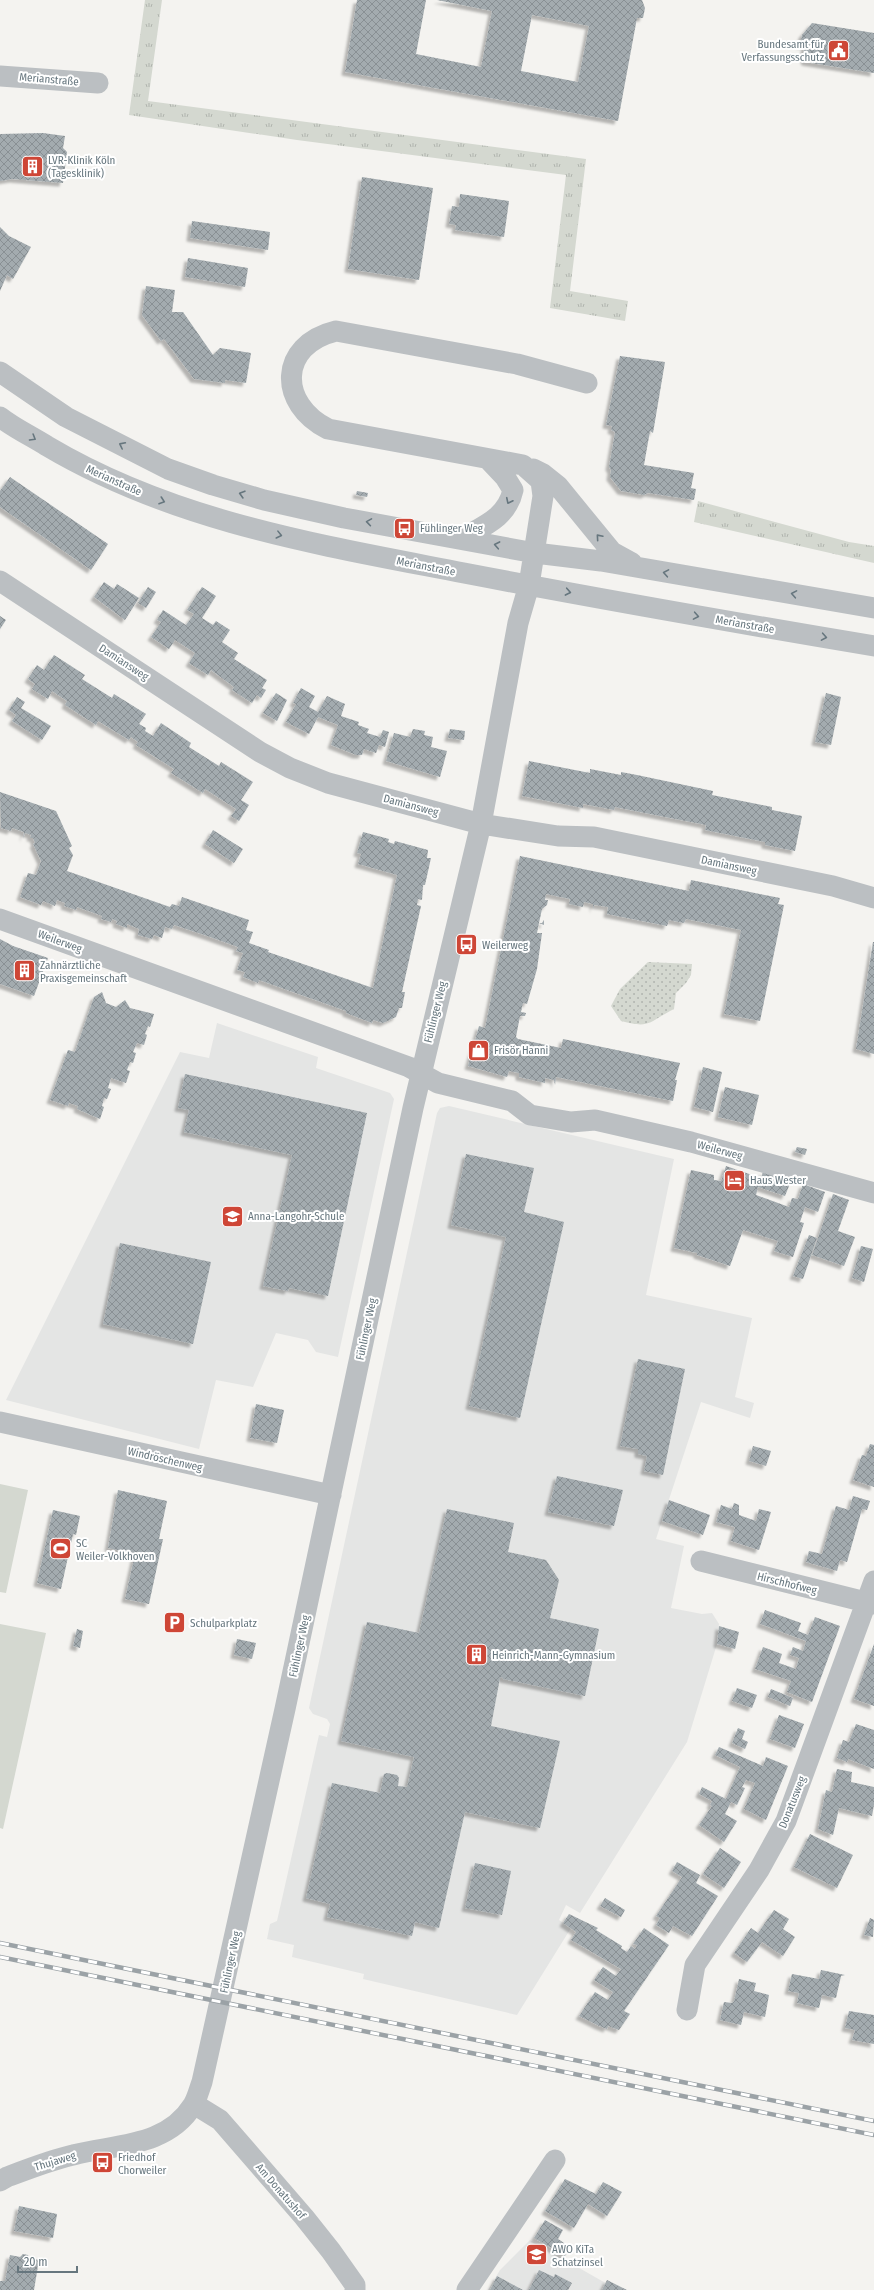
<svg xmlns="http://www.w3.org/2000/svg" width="874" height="2290" font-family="'Fira Sans Condensed',sans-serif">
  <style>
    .built { fill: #e4e5e4 }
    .grass { fill: url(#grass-tufts) }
    .park { fill: url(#park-dots) }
    .pitch { fill: #d4d8d0 }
    .building { fill: url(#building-cross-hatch); fill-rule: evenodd; filter: url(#shadow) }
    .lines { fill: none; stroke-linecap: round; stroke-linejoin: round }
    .minor { stroke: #bbbfc2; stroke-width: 21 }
    .rail-casing { stroke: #9ba2a6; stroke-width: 4.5 }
    .rail { stroke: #fff; stroke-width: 3; stroke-dasharray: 9; stroke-linecap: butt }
    .oneway { stroke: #66767e }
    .labels { text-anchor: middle; stroke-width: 4; stroke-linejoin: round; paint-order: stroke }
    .poi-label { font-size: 11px; fill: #66767e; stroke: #fff; text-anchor: start }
    .street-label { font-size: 11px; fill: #66767e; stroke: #fff }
  </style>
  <defs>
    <pattern id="grass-tufts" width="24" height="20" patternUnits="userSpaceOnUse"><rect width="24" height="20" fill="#d4d8d0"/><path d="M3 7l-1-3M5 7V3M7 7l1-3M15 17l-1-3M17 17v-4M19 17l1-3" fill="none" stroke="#b0b4ae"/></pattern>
    <pattern id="park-dots" width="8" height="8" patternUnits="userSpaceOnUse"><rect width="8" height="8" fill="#d4d8d0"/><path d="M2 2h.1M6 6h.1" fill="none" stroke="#b0b4ae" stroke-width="1.8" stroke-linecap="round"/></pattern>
    <pattern id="building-cross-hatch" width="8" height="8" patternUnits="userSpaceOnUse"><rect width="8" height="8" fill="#a3abaf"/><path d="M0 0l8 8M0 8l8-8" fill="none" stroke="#899094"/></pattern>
    <filter id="shadow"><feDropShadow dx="-3.5" dy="3.5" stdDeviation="1" flood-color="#0004"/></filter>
  </defs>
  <rect width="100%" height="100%" fill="#f4f3f0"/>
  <!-- built -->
  <path class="built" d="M217 1023 318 1057 316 1068 390 1093 394 1099 338 1357 316 1352 308 1340 276 1333 253 1387 216 1380 199 1449 6 1400 180 1052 209 1058Z
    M449 1106 674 1159 646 1295 752 1318 735 1397 754 1403 750 1418 701 1402 656 1539 684 1546 671 1608 702 1614 712 1613 719 1624 717 1644 687 1742 580 1913 566 1905 559 1920 571 1928 517 2015 363 1979 364 1974 292 1957 294 1945 267 1939 270 1924 277 1921 319 1735 327 1737 330 1724 327 1719 313 1714 309 1708 437 1113 440 1108Z
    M530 2240 602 2281 620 2290H488L500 2270Z"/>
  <!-- grass -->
  <path class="grass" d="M145 0H162L148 101 586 159 570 291 628 301 625 321 550 308 566 175 297 140 129 115Z
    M698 501 849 542 874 546V563L694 522Z"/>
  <!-- park -->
  <path class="park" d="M648 962 692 964 691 975 686 983 676 993 674 1009C648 1022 651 1029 621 1021L611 1006 620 989Z"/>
  <!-- pitch -->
  <path class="pitch" d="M0 1484 28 1490 6 1593 0 1592Z
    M0 1624 46 1633 3 1829 0 1828Z"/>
  <!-- building -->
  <path class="building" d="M357 0H426L416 54 481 67 492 11 437 0H642L645 8 643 18H637L618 121 345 72ZM532 15 589 26 578 82 521 71Z
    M812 23 874 33V73L805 62 803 55 805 45 800 46 802 35Z
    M43 133 65 136 63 148 67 152 63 183 13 179 0 181V134Z
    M362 177 433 188 419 280 348 269Z
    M460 194 509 201 504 237 455 230 456 225 449 224 452 206 459 207Z
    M192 221 270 232 268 250 190 238Z
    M0 227 9 236 31 247 13 279 7 275 0 291Z
    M188 258 248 268 245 287 185 277Z
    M146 286 175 290 172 312H183L213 355 220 348 251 353 246 383 225 380V383L194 379 164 339 161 341 142 315Z
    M620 356 665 362 653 433 650 431 644 465 694 473 691 488 696 489 694 500 648 493 644 495 621 491 610 477 611 470 609 467 615 432 611 430 612 426 606 425Z
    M10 477 108 544 91 570 0 507V491Z
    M357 491 368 493 367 497 356 495Z
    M104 582 114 589 117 584 139 598 125 620 94 597Z
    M148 587 156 592 146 608 138 603Z
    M202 587 216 596 202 618 213 625 216 621 230 630 222 642 238 653 234 659 267 680 262 688 266 690 261 698 257 695 252 703 232 690 234 687 211 670 208 675 189 663 195 653 175 640 169 649 151 637 161 622 157 620 163 610 186 625 194 614 187 610Z
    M0 616 6 620 0 629Z
    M54 655 85 675 82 679 112 698 114 694 146 714 139 724 146 728 145 731 153 736 161 723 191 743 189 747 219 766 221 762 253 782 241 800 249 805 239 821 231 816 236 809 205 789 203 793 171 773 174 769 136 745 138 742 131 737 129 740 98 721 96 725 65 705 67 701 52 691 48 699 32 689 35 684 28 679 37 665 44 670Z
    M301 688 315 696 309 707 318 712 327 696 345 704 341 716 359 722 358 725 369 729 367 733 380 737 383 730 389 732 385 747 379 745 376 753 364 749 362 755H356L331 745 338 725 318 717 309 734 286 722 296 704 293 703Z
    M276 693 287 700 277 721 263 713Z
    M826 693 841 697 831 745 815 742Z
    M17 697 25 702 21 708 51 726 42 740 12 721 16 715 9 710Z
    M413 729 425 731 424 735 433 737 431 747 447 751 440 777 386 761 394 733 410 737Z
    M450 729 465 731 464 740 448 738Z
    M529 761 590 773V769L621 775V772L637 775 713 791 712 795 772 807V810L802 816 795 851 765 845V842L705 830 706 825 660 816 615 807 614 810 583 804V808L522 796Z
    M0 792 56 811 72 846 69 848 73 855 67 871 170 907 172 904 179 906 182 897 249 920 246 930 253 932 249 943 269 950 268 952 373 988 397 875 358 864 361 854 357 853 363 832 389 839 388 842 394 844 395 841 428 850 427 858H431L425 885H423L422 900 418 899 417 905 421 906 402 992H405L402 1008H399L396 1017 383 1023 373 1020 372 1023 346 1013V1011L259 980 258 983 243 977 245 972 237 970 243 953 236 951 238 947 210 937 174 925 172 929 165 927 162 938 154 935 152 939 138 935 139 929 127 924V928L116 924 117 921 112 919 111 922 101 919 102 916 77 907 76 910 64 906 65 903 57 900 55 906 43 901 41 905 20 897 28 873 36 875 41 861 33 844 35 843 33 838H30L31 835 25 833 23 839 24 832 12 828 11 831 1 828Z
    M213 830 243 849 234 863 205 844Z
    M520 856 689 891 691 880 780 898 778 904 784 905 760 1021 724 1014 741 930 686 919 684 923 669 920 667 926 607 914 608 907 594 905 593 910V904L584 902 583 907 569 904 570 899 546 894 545 900H548L547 905 542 909 539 923H542L544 920V925L539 923 537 933H542L537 969 527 1004 523 1003 521 1012 526 1013 525 1016H520L516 1037 518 1039 561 1048 563 1039 680 1063 675 1080H677L673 1101 556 1077 555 1085 554 1080 545 1078V1083L519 1077V1073L509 1071 507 1077 468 1066 479 1026 485 1028Z
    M0 939 13 946 48 958 34 996 0 984Z
    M873 942H874V1054L856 1049Z
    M102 992 106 1003 116 1007 125 1000 130 1008 154 1014 150 1027 148 1026 145 1034 147 1035 144 1045 137 1043 133 1052 136 1053 133 1063 130 1062 127 1070 130 1071 126 1083 111 1078 108 1088 111 1089 107 1099 104 1098 102 1106 104 1107 100 1119 77 1109 78 1106 69 1103 68 1106 50 1100 68 1050 75 1052 94 997Z
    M703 1067 722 1072 713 1112 694 1107Z
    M185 1074 367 1113 328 1296 289 1288 288 1291 263 1286 292 1155 184 1132 189 1110 178 1108Z
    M725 1087 759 1095 752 1125 718 1117Z
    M797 1147 807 1149 805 1155 795 1152Z
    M466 1154 534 1168 524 1212 564 1222 520 1418 469 1406 506 1237 451 1225Z
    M726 1166 761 1178 763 1172 791 1181 785 1196 758 1187 756 1195 789 1207 792 1198 798 1199 803 1184 825 1192 818 1212 805 1207 800 1222 804 1223 793 1257 774 1251 778 1241 743 1230 730 1266 697 1255V1253L674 1248 691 1170 714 1175V1180L721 1181Z
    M833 1194 849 1200 838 1231 855 1237 844 1266 812 1255Z
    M809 1235 817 1238 803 1279 793 1276Z
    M120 1243 211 1262 193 1344 103 1324Z
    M861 1246 873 1249 864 1282 852 1278Z
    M638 1359 685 1369 663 1475 644 1471 647 1456 638 1454V1449L620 1446Z
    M256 1404 284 1410 277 1443 250 1438Z
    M870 1444 874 1445V1487L853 1480 862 1455 866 1456Z
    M753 1446 771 1451 766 1466 749 1461Z
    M557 1476 623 1490 614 1526 548 1512Z
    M118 1490 167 1501 159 1539H163L149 1604 125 1599 135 1554 108 1548Z
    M853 1496 870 1501 867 1510 862 1509 847 1562 840 1560 837 1571 806 1562 809 1551 822 1554 836 1506 849 1510Z
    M669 1500 710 1515 703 1535 662 1521Z
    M734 1503 739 1505V1515L756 1521 759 1509 771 1512 759 1550 731 1541 735 1527 716 1522 721 1505 732 1509Z
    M447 1509 514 1523 508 1552 546 1560 559 1580 550 1618 599 1629 585 1696 503 1679 502 1677 500 1678 491 1726 560 1741 540 1828 465 1812 439 1928 415 1922 412 1936 327 1917 330 1904 306 1898 332 1783 380 1793 384 1774 387 1773 397 1775 399 1778 398 1786 407 1787 414 1757 341 1741 367 1622 419 1633Z
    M53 1510 80 1516 76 1535 73 1534 61 1589 37 1583Z
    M765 1610 801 1623 798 1631 808 1635 815 1617 840 1626 812 1702 787 1692 791 1681 755 1669 763 1647 782 1654 779 1663 796 1669 799 1658 790 1655 793 1647 803 1651 806 1641 760 1624Z
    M719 1626 739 1632 735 1649 717 1644Z
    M77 1629 83 1631 80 1648 73 1646Z
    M237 1639 256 1643 252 1659 234 1655Z
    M874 1644V1706L854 1699Z
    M737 1688 757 1695 752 1708 732 1701Z
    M771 1689 793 1698 790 1706 768 1697Z
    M779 1715 804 1724 795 1748 770 1739Z
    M856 1724 874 1730V1769L848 1759 847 1762 837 1758 843 1740 849 1742Z
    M738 1728 745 1731 742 1739 748 1742 745 1749 732 1743Z
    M719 1747 763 1766 766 1757 788 1766 766 1820 744 1809 755 1783 746 1780 742 1787 745 1788 737 1805 731 1802 725 1814 737 1821 724 1842 699 1825 712 1806 710 1805 712 1801 699 1794 702 1787 726 1799 740 1767 715 1755Z
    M837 1769 852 1772 851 1782 874 1787V1805L872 1816 839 1808 833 1835 818 1829 826 1790 832 1792Z
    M810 1834 853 1855 837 1888 794 1867Z
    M720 1848 741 1862 724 1888 703 1874Z
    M677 1862 700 1875 696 1883 718 1896 692 1936 673 1926 669 1933 656 1925 660 1918 656 1916 682 1877 672 1871Z
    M475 1863 511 1871 502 1915 465 1908Z
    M605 1898 625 1910 621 1917 600 1906Z
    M774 1910 789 1919 783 1929 795 1937 783 1956 762 1942 747 1962 734 1953 751 1928 758 1933Z
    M569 1914 598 1928 596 1930 622 1946 621 1948 627 1952 631 1946 635 1949 637 1945 633 1944 644 1928 669 1945 624 2011 630 2014 619 2030 608 2026 607 2029 599 2026 579 2016 595 1992 608 2000 613 1992 594 1980 603 1967 616 1976 621 1969 571 1940 576 1932 563 1923Z
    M870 1918 874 1920 873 1937 864 1935Z
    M821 1970 845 1975 841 1976 836 1998 822 1995 819 2008 797 2003 799 1993 788 1991 792 1974 819 1979Z
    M739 1979 756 1983 754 1991 769 1995 765 2017 744 2012 741 2025 720 2020 724 2002 732 2003 734 2001Z
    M849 2011 874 2015V2044L852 2040 855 2030 845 2028Z
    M565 2179 596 2194 603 2182 622 2192 607 2216 588 2204 574 2228 545 2211Z
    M19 2206 57 2214 53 2238 14 2231Z
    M545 2220 563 2230 558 2239 570 2247 565 2256 534 2238Z
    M23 2254 28 2255 29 2258 39 2260 34 2290H0V2281H5L10 2255 20 2257Z
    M539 2270 554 2277 555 2274 572 2283 568 2290H529Z
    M497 2276 523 2290H490Z
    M607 2280 627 2290H602Z"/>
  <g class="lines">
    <!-- minor -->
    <path class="minor" d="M0 76 98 83
      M0 372 66 417 168 469 213 485 264 500 344 518 535 553 601 561 874 608
      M0 417C14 428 31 436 47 446 175 522 320 545 464 573 600 599 737 623 874 646
      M533 469 543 474 558 486 612 552 632 563
      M461 539C483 526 507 518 513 490L505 477 488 459
      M0 581 260 752 290 768 328 783 481 824 558 836 594 837 833 886 874 898
      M0 919 409 1067 438 1083 512 1101 530 1115 571 1122 595 1120 691 1142 874 1193
      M0 1422 331 1495
      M701 1561 874 1604
      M687 2010 695 1965 759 1870 786 1821 874 1581
      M194 2104 220 2120 304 2217 331 2251 355 2285V2290
      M0 2181 7 2177C28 2169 51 2160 73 2155 116 2144 167 2147 193 2105 197 2099 199 2090 202 2082L285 1709 413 1108 481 824 518 623 529 585 543 496 541 481 523 465 328 429C278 404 278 345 336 331L517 364 587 383
      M467 2290 555 2160"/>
    <defs>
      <path id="rail" d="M0 1943 874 2121
        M0 1957 874 2135"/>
    </defs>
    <!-- rail casing -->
    <use href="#rail" class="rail-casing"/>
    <!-- rail -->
    <use href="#rail" class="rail"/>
  </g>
  <!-- one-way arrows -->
  <defs><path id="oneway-chevron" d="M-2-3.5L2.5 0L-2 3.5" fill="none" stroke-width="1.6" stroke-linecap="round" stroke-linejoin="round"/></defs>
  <g class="oneway">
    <use href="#oneway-chevron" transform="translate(33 438) rotate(31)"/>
    <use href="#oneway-chevron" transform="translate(122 445) rotate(-153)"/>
    <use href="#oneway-chevron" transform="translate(242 494) rotate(-164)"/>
    <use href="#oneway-chevron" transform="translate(162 501) rotate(19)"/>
    <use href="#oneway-chevron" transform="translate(509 501) rotate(116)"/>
    <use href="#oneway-chevron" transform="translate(369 522) rotate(-171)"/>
    <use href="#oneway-chevron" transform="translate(279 535) rotate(14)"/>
    <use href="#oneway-chevron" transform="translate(599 537) rotate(-131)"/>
    <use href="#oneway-chevron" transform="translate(497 545) rotate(-169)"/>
    <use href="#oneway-chevron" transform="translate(666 573) rotate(-170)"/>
    <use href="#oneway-chevron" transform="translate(568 592) rotate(11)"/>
    <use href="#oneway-chevron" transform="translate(794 594) rotate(-170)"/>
    <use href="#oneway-chevron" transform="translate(696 616) rotate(10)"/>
    <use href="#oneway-chevron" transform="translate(824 637) rotate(10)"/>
  </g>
  <!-- icons -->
  <defs>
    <symbol id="civic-square" viewBox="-11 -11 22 22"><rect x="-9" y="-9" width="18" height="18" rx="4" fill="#ce4636" stroke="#fff"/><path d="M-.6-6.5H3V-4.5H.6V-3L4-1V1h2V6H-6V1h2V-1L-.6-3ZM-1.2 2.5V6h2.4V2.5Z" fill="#fff"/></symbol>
    <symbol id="building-square" viewBox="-11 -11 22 22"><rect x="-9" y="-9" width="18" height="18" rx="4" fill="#ce4636" stroke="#fff"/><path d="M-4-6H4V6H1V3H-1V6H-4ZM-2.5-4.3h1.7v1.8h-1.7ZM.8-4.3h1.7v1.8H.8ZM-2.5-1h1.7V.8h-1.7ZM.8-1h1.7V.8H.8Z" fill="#fff"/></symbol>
    <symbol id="bus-square" viewBox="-11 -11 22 22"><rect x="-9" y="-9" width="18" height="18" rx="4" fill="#ce4636" stroke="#fff"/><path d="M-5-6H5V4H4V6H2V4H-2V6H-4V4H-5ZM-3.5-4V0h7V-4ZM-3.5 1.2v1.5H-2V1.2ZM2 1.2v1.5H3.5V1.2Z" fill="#fff"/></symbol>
    <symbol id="shop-square" viewBox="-11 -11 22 22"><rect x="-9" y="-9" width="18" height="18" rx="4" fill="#ce4636" stroke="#fff"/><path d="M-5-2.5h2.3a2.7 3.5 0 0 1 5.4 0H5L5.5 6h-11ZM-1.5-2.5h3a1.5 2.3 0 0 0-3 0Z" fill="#fff"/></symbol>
    <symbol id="hotel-square" viewBox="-11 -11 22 22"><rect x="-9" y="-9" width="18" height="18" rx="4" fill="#ce4636" stroke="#fff"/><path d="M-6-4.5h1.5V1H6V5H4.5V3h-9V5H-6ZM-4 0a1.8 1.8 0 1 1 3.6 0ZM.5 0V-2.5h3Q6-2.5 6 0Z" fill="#fff"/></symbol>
    <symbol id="school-square" viewBox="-11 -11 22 22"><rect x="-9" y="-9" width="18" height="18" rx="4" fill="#ce4636" stroke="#fff"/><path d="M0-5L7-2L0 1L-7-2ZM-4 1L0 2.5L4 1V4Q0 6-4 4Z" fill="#fff"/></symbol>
    <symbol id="stadium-square" viewBox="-11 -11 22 22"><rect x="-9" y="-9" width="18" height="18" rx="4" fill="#ce4636" stroke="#fff"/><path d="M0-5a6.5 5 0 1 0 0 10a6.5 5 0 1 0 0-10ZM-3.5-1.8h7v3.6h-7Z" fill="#fff"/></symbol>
    <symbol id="parking-square" viewBox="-11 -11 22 22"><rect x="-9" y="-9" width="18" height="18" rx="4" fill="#ce4636" stroke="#fff"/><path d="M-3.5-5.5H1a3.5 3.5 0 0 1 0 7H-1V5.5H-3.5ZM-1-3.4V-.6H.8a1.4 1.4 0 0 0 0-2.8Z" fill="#fff"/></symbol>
  </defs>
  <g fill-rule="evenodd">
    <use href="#civic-square" x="826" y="38" width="25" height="25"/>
    <use href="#building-square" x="20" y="154" width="25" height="25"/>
    <use href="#bus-square" x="392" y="516" width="25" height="25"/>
    <use href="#bus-square" x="454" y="932" width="25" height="25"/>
    <use href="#building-square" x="12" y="958" width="25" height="25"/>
    <use href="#shop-square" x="466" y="1038" width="25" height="25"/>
    <use href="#hotel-square" x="722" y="1168" width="25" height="25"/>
    <use href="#school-square" x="220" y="1204" width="25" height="25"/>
    <use href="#stadium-square" x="48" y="1536" width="25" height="25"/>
    <use href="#parking-square" x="162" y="1610" width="25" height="25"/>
    <use href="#building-square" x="464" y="1642" width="25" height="25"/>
    <use href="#bus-square" x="90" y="2150" width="25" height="25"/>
    <use href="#school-square" x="524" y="2242" width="25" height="25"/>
  </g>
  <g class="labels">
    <!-- poi labels -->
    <g class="poi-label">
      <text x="824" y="48" text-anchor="end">Bundesamt für<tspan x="824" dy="13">Verfassungsschutz</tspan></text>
      <text x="48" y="164">LVR-Klinik Köln<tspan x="48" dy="13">(Tagesklinik)</tspan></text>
      <text x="420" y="532">Fühlinger Weg</text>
      <text x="482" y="949">Weilerweg</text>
      <text x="40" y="969">Zahnärztliche<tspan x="40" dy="13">Praxisgemeinschaft</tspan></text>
      <text x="494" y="1054">Frisör Hanni</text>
      <text x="750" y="1184">Haus Wester</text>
      <text x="248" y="1220">Anna-Langohr-Schule</text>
      <text x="76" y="1547">SC<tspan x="76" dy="13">Weiler-Volkhoven</tspan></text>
      <text x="190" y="1627">Schulparkplatz</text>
      <text x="492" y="1659">Heinrich-Mann-Gymnasium</text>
      <text x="118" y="2161">Friedhof<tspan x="118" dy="13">Chorweiler</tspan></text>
      <text x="552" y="2253">AWO KiTa<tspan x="552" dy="13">Schatzinsel</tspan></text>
    </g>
    <!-- street labels -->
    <g class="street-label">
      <text transform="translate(49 79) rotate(5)" y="4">Merianstraße</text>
      <text transform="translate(114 480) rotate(24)" y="4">Merianstraße</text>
      <text transform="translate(426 566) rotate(11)" y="4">Merianstraße</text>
      <text transform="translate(745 624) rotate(10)" y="4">Merianstraße</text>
      <text transform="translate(124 662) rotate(33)" y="4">Damiansweg</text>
      <text transform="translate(411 805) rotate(15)" y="4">Damiansweg</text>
      <text transform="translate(729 865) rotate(12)" y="4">Damiansweg</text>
      <text transform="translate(60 941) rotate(20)" y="4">Weilerweg</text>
      <text transform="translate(435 1012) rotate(-76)" y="4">Fühlinger Weg</text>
      <text transform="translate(720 1150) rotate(15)" y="4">Weilerweg</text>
      <text transform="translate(366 1329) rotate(-78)" y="4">Fühlinger Weg</text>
      <text transform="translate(165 1459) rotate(13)" y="4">Windröschenweg</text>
      <text transform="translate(787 1583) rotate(14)" y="4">Hirschhofweg</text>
      <text transform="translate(299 1646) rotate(-78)" y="4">Fühlinger Weg</text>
      <text transform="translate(792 1802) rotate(-68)" y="4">Donatusweg</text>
      <text transform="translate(230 1962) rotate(-78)" y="4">Fühlinger Weg</text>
      <text transform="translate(55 2161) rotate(-17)" y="4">Thujaweg</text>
      <text transform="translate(281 2191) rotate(49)" y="4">Am Donatushof</text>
    </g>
  </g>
  <!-- scale -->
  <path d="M18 2266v6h59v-6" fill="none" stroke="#66767e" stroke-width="2"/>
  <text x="24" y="2266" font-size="12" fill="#66767e" stroke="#ffffff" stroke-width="3" paint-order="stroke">20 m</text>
</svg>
